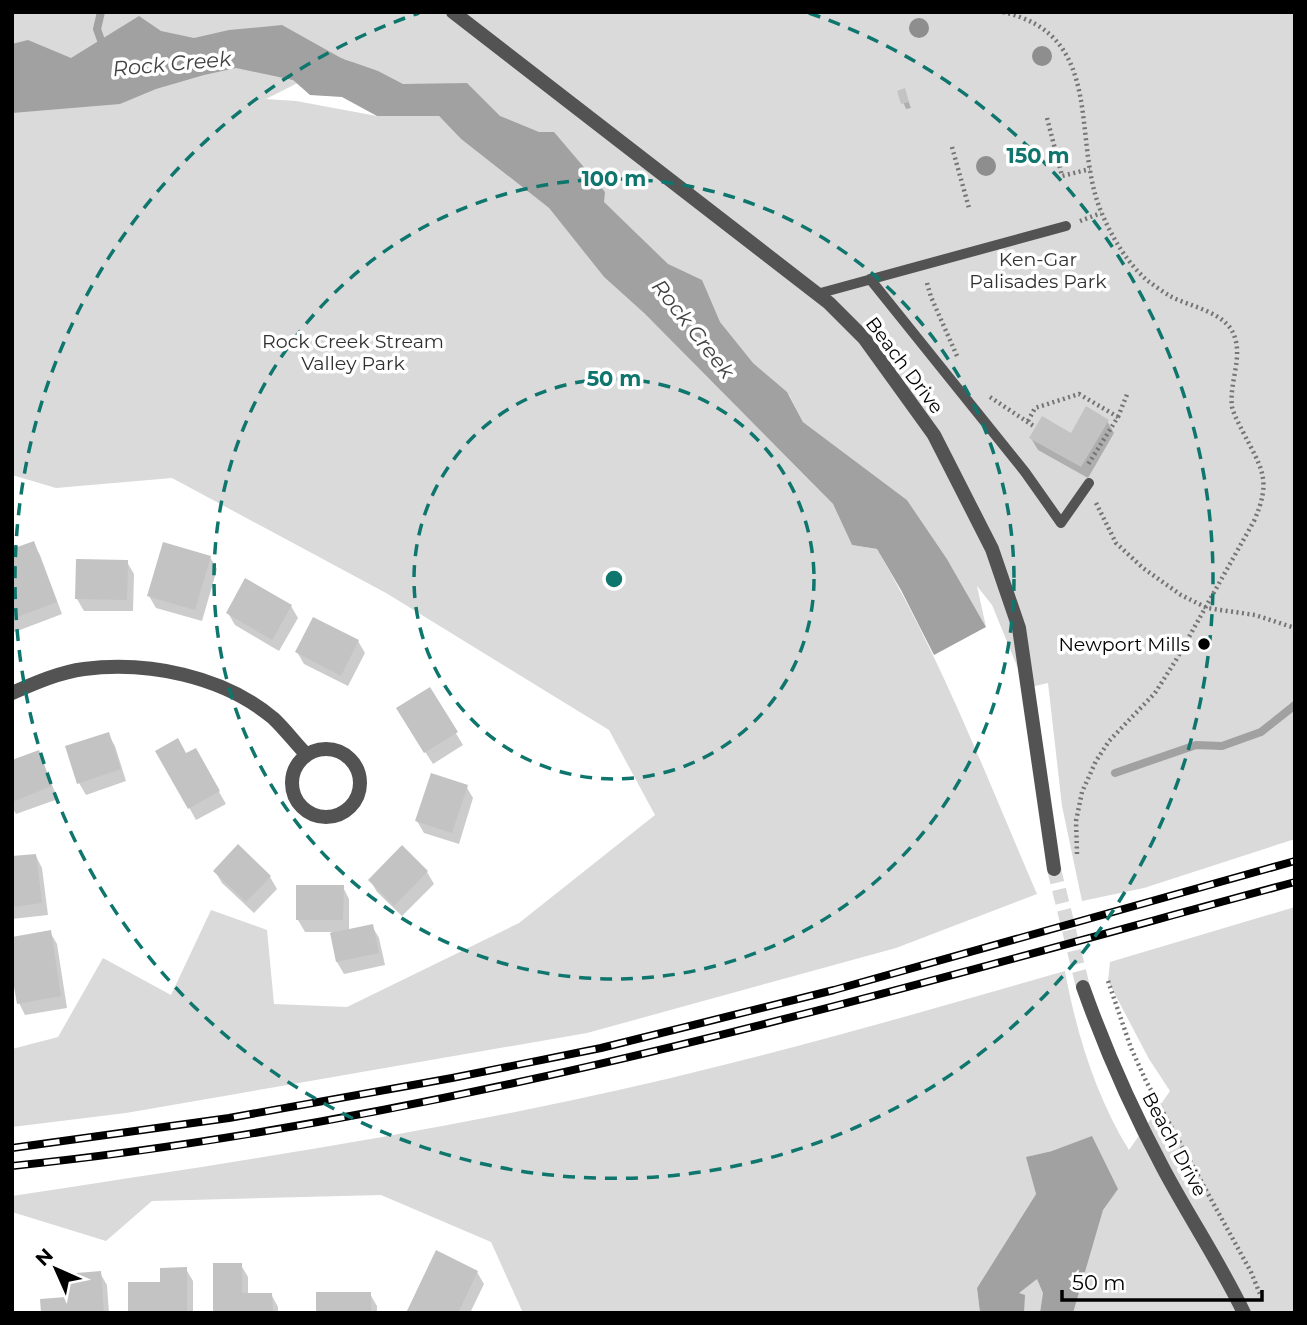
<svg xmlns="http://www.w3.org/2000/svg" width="1307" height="1325" font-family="Montserrat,sans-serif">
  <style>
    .green { fill: #dadada }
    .water { fill: #a1a1a1 }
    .shadow { fill: #0003 }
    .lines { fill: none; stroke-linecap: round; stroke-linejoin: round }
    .stream { stroke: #a1a1a1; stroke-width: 8 }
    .building { fill: #c3c3c3 }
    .tertiary-tunnel { stroke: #d9d9d9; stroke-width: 14; stroke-dasharray: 14 7; stroke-linecap: butt }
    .path { stroke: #757575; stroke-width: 4.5; stroke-dasharray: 2 3.5; stroke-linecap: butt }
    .service { stroke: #535353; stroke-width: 10 }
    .minor { stroke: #535353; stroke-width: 14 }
    .tertiary { stroke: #535353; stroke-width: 14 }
    .rail-casing { stroke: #000; stroke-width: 8 }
    .rail { stroke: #fff; stroke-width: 5; stroke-dasharray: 16; stroke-linecap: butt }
    .tree { fill: #8e8e8e }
    .ring { fill: none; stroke: #0f766e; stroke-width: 3.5; stroke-dasharray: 12 9 }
    .poi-dot { fill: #000; stroke: #fff; stroke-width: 2.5 }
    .labels { text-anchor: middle; stroke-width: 7; stroke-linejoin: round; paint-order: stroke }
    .park-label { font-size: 19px; fill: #313131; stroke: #fff }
    .street-label { font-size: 19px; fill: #000; stroke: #fff }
    .poi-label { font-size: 19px; fill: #000; stroke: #fff; text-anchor: end }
    .water-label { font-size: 21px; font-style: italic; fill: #424242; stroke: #fff }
    .centre { fill: #0f766e; stroke: #fff; stroke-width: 3.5 }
    .ring-label { font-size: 21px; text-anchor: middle; font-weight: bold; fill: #0f766e; stroke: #fff; stroke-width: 7; stroke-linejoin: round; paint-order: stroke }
  </style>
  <rect width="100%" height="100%" fill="#fff"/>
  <!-- green -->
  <path class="green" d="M12 12H1295V839L1144 888 1082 901 1062 806 1048 683 1026 688 992 605 977 586 986 627 947 559 907 500 803 422 789 395 405 85 345 59 266 99 296 101 377 116H439L461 139 549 208 604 277 644 313 833 504 852 545 877 549C941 658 987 778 1037 894L896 948 587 1033 126 1113 12 1127V1049L58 1037 103 958 171 995 211 910 267 930 274 1004 347 1007 519 923 655 815 609 730 386 593 172 478 56 488 12 475Z
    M1295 907V1313H998L1052 1151 1027 1157 1036 1194 977 1288 980 1313H523L491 1242 381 1195 152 1201 106 1241 12 1212V1196C200 1167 387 1140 573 1100 739 1065 902 1018 1065 971 1076 1032 1096 1097 1129 1150L1170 1091 1149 1059 1108 981 1110 962Z"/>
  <!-- water -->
  <path class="water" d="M139 16 161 31 194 38 229 30 282 25 341 58 378 71 403 84 467 83 500 116 539 132H554L605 192 604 202 668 264 702 280 720 322 753 363 787 392 803 422 907 500 947 559 986 627 934 655 901 590 877 549 852 545 833 504 644 313 604 277 549 208 461 139 439 116H377L342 97 310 95 293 80 236 68 204 75 156 89 120 104 12 113V44L28 40 71 58Z
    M1092 1136 1118 1189 1103 1210 1073 1313H1040L1043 1293 1037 1279 1019 1293 1025 1295 1024 1313H980L977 1288 1036 1194 1026 1157 1052 1151Z"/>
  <!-- shadow -->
  <path class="shadow" d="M904 90 911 108 906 109 899 92Z
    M1107 421 1114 433 1088 478 1038 450 1031 438 1071 435Z
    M33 543 40 555 62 614 12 633V551Z
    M210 557 217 569 202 621 156 608 149 596Z
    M127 562 134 574 133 611H84L77 599Z
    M291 606 298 618 279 651 235 625 228 613Z
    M358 641 365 653 348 686 304 664 297 652Z
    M429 689 463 745 433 764 405 721Z
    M108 734 115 746 126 781 86 795 79 783Z
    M195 750 226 804 196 820 158 751 186 755Z
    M38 752 58 799 16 814 12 807V762Z
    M466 786 473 798 459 844 424 833 417 821Z
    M238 847 270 877 277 889 254 913 222 883 215 871Z
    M402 848 427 872 434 884 402 916 377 892 370 880Z
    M36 856 42 868 48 915 12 919V858Z
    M343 887 349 899V930L372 926 379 938 385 965 344 974 337 962 331 932H305L298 920Z
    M50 932 57 944 67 1008 25 1015 19 1003Z
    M241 1265 248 1277V1295L271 1294 278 1307V1313H215Z
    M186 1269 193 1281V1313H130L162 1284Z
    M477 1272 484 1284 470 1313 408 1312Z
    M100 1273 107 1285 109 1313H43L68 1299Z
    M370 1294 377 1306V1313H318Z"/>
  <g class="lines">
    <!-- stream -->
    <path class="stream" d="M101 12 97 29 103 46
      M1115 773 1196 745 1222 746 1261 732 1295 705"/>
  </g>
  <!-- building -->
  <path class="building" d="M905 88 909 102 901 104 897 91Z
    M1086 406 1109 420 1081 467 1029 438 1042 416 1071 433Z
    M34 541 57 602 12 619V549Z
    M163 542 211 556 195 610 147 596Z
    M76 559 128 560 127 600 75 599Z
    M245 578 292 605 272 640 226 613Z
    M313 617 359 640 341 676 295 652Z
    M430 687 458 732 424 753 396 708Z
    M109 732 121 769 77 784 65 746Z
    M178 738 186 753 196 748 220 791 188 809 155 751Z
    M39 750 52 786 12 802V760Z
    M431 773 468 785 452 833 415 821Z
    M238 844 271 876 246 902 213 871Z
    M402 845 428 871 394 906 368 880Z
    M36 854 42 903 12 907V856Z
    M296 885H344L343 920H296Z
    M373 924 379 953 336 962 330 933Z
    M51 930 61 996 17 1004 12 975V937Z
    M436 1250 478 1271 458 1313H406Z
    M213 1263H242V1293H272L273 1313H213Z
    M187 1267V1313H128V1282H160V1268Z
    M101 1271 104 1313H41L40 1299 66 1297 64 1274Z
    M316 1292H371V1313H316Z"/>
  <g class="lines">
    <!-- tertiary-tunnel -->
    <path class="tertiary-tunnel" d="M1054 869 1083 987"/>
    <!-- path -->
    <path class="path" d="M1003 12C1109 36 1069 142 1103 216 1113 239 1128 264 1148 281 1155 286 1163 292 1170 296 1190 307 1228 312 1235 338 1242 360 1229 384 1232 407 1234 415 1239 424 1243 432 1262 469 1272 480 1254 521L1176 660 1155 693 1109 741 1096 761 1082 792 1076 821 1077 854
      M1047 118 1062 176 1090 169
      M952 147 969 208
      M1080 221 1101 213
      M927 283 931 297 957 356
      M990 397 1035 427
      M1118 417 1128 392
      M1028 421 1035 408 1079 394 1118 417 1087 466
      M1096 503 1116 543 1143 568 1181 595 1207 608 1255 615 1295 628
      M1108 981 1131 1048 1146 1081 1251 1272 1260 1294"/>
    <!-- service -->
    <path class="service" d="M870 279 1025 472 1061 523 1089 483
      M817 294 1066 226"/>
    <!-- minor -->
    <path class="minor" d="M12 693C35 683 60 672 84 669 148 661 223 676 273 718 285 729 295 743 306 754
      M292 783a34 34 0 1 1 68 0a34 34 0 1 1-68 0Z"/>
    <!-- tertiary -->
    <path class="tertiary" d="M453 12 829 303 864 338 934 435 992 549 1019 628 1054 869
      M1083 987C1105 1049 1132 1110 1163 1168 1189 1217 1220 1263 1244 1313"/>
    <defs>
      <path id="rail" d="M12 1148 229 1118 452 1078 601 1048 834 990 1295 861
        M12 1166C449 1121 873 996 1295 882"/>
    </defs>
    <!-- rail casing -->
    <use href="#rail" class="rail-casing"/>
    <!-- rail -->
    <use href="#rail" class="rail"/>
  </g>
  <!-- trees -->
  <g class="tree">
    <circle cx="919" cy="28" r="10"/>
    <circle cx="1042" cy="56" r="10"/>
    <circle cx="986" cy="166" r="10"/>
  </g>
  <!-- distance rings -->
  <g class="ring">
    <circle cx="614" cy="579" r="200"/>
    <circle cx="614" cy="579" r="400"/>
    <path d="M809 13A599 599 0 1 1 419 13"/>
  </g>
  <!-- markers -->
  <circle class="poi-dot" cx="1204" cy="644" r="7"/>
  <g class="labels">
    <!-- park labels -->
    <g class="park-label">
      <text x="1038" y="266">Ken-Gar<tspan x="1038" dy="22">Palisades Park</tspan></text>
      <text x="353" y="348">Rock Creek Stream<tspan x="353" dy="22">Valley Park</tspan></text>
    </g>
    <!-- street labels -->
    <g class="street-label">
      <text transform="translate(905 365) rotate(53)" y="7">Beach Drive</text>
      <text transform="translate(1175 1144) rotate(62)" y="7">Beach Drive</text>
    </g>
    <!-- poi labels -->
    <g class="poi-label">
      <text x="1190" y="651">Newport Mills</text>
    </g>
    <!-- water labels -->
    <g class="water-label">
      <text transform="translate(172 64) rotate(-5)" y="7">Rock Creek</text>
      <text transform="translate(693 329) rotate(52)" y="7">Rock Creek</text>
    </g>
  </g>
  <circle cx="614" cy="579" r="10" class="centre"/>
  <g class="ring-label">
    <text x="1038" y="163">150 m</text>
    <text x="614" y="186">100 m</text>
    <text x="614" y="386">50 m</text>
  </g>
  <!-- border -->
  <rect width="1307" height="1325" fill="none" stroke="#000000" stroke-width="28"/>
  <!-- north arrow -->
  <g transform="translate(56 1269) rotate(315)" stroke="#ffffff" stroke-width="5" paint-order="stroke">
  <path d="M0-5L12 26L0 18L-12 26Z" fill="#000000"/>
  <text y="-10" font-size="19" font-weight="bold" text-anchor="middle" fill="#000000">N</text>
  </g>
  <!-- scale -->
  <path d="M1062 1290v10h200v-10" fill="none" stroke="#000000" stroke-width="3.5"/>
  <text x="1072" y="1290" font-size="21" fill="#000000" stroke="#ffffff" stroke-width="5" paint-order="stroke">50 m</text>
</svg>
